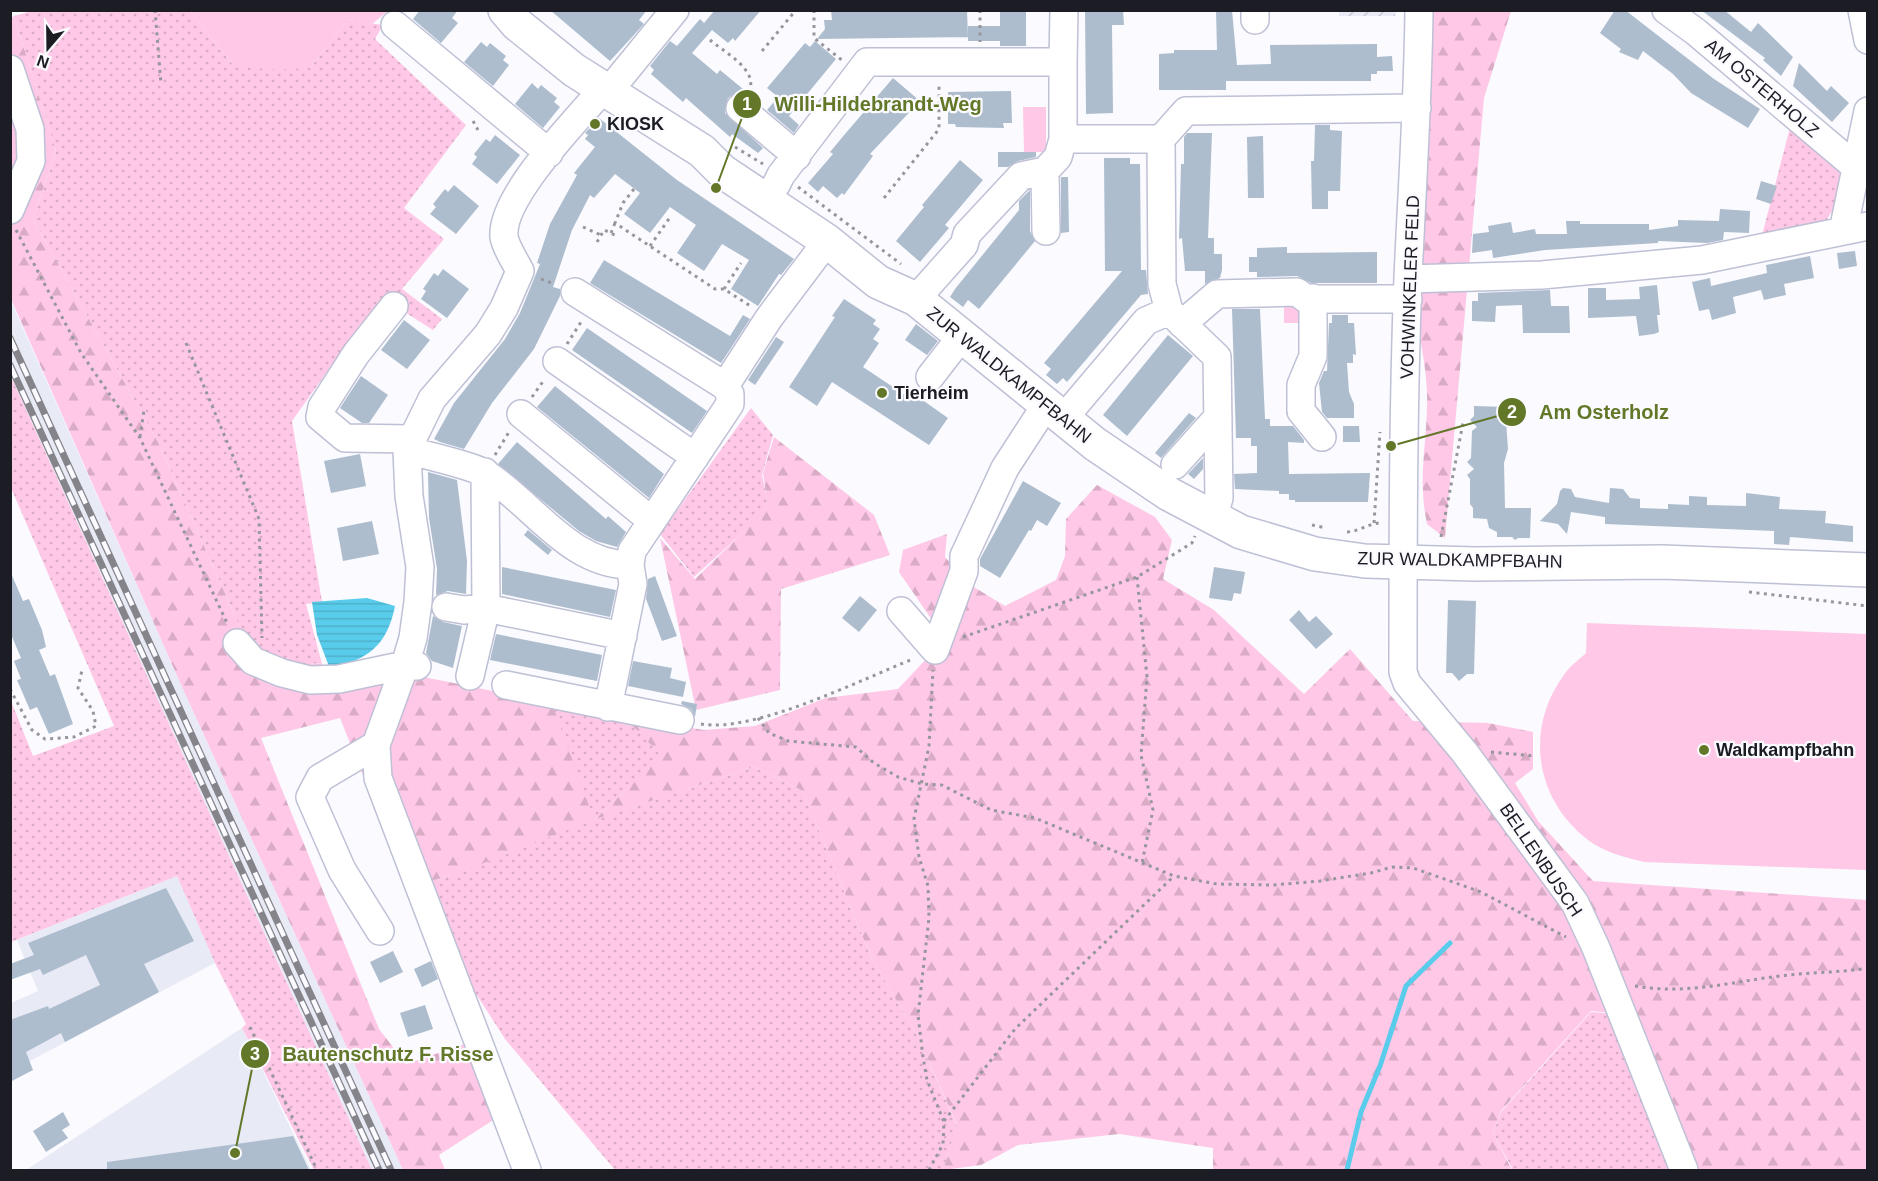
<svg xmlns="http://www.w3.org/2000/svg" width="1878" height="1181" font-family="Arial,sans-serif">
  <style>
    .built { fill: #e8eaf5 }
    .industrial { fill: url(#industrial-furrows) }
    .grass { fill: url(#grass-dots) }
    .forest { fill: url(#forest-firs) }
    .park { fill: #fec8e6 }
    .water { fill: url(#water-rules) }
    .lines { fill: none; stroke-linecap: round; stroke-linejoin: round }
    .stream { stroke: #59cceb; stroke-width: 5 }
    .building { fill: #adbdce }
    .minor-casing { stroke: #bec0d5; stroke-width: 30 }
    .major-casing { stroke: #bec0d5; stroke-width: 36 }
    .path { stroke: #96969c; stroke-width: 3; stroke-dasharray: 3 4.5; stroke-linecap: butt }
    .minor { stroke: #fff; stroke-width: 27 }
    .major { stroke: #fff; stroke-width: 33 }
    .rail-casing { stroke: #84848a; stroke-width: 7 }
    .rail { stroke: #fafaff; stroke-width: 4.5; stroke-dasharray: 14; stroke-linecap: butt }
    .poi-dot { fill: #627828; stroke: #fafaff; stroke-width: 2 }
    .labels { text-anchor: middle; stroke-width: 4.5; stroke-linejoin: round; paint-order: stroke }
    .street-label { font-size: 18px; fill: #1c1c24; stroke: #fafaff }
    .poi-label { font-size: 18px; font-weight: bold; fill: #1c1c24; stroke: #fafaff; text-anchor: start }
    .leader { fill: none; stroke: #627828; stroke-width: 2 }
    .callout-dot { fill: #627828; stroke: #fafaff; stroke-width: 2 }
    .mark-label { font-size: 18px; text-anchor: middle; font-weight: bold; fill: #fff }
    .callout-label { font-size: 20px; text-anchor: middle; font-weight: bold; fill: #627828; stroke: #fafaff; stroke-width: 4.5; stroke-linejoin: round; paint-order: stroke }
  </style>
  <defs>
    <pattern id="industrial-furrows" width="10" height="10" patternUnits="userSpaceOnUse" patternTransform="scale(1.5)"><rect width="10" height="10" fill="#e8eaf5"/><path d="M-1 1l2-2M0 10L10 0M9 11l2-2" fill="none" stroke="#c6c8d2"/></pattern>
    <pattern id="grass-dots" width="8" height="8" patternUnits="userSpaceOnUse" patternTransform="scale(1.5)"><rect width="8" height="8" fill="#fec8e6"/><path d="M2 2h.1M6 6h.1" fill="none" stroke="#d9abc5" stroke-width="1.8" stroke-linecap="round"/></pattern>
    <pattern id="forest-firs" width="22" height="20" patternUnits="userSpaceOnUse" patternTransform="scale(1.5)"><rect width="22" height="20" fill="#fec8e6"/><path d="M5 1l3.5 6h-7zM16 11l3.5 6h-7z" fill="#d9abc5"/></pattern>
    <pattern id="water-rules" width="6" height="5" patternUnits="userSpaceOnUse" patternTransform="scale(1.5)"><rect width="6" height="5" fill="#59cceb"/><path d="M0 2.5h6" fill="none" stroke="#4dafc9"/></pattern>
  </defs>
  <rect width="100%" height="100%" fill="#fafaff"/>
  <!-- built -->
  <path class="built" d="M10 299 182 687 403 1170H372L11 377Z
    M177 876 215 963 11 1071V1003L38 991 17 940Z
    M242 1028 311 1170H26Z"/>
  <!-- industrial -->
  <path class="industrial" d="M1339 11H1396L1395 16H1339Z"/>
  <!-- grass -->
  <path class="grass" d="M35 10 190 11 234 66 310 68 347 20 383 25 375 39 466 125 404 208 444 239 402 289 442 319 433 330 386 300 361 324 292 421 322 602 306 604 322 664 254 659 159 444 33 219 56 151 14 16Z
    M1792 120 1829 153 1842 173 1840 198 1826 221 1760 243Z
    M11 377 372 1170H314L242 1028 246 1024 215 963 177 876 11 942V701L33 756 114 726 11 488Z
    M751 408 773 435 762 475 769 509 694 577 660 534Z
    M552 703 624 717 663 756 595 819 754 767 803 791 871 957 918 1037 957 1126 943 1170H615L505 1039 407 886 451 876Z
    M1591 1012 1617 1014 1679 1170H1513L1493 1133 1501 1112Z"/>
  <!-- forest -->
  <path class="forest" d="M1433 11H1511L1484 98 1445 538 1427 524C1418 481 1426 449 1427 407 1428 383 1424 361 1420 337Z
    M14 16 56 151 33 219 159 444 254 659 322 664 314 685 414 675 552 703 594 820 662 756 624 717 704 730 755 726 826 698 898 689 945 639 899 572 903 550 947 534 945 557 969 584 1005 606 1056 580 1065 556 1066 519 1097 485 1155 517 1172 540 1163 579 1214 610 1304 694 1350 649 1413 721 1488 723 1533 732V769L1515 783 1538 821 1593 881 1867 900V1170H1694L1633 1015 1591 1011 1501 1111 1493 1133 1512 1170H1213V1148L1119 1134 1018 1145 981 1165 943 1170 957 1125 918 1037 871 957 803 791 754 767 593 820 451 876 407 886 340 718 261 738 379 1029 406 1064 476 1040 501 1115 439 1155 445 1170H403L182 687 11 299 10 19Z
    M774 437 874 515 890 555 781 589 780 690 696 710 660 538 695 579 768 508 763 473Z"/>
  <!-- park -->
  <path class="park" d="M190 11V10L388 11 372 24 347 20 310 68 276 70 234 66Z
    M1023 107H1046V152H1024Z
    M1284 297 1303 306V323H1284Z
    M1587 623 1867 634V870L1644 862C1624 857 1604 852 1588 840 1534 798 1524 727 1566 672 1571 665 1580 659 1586 653Z"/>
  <!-- water -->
  <path class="water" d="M367 598 395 606C387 646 368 659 330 669L317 635 312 602Z"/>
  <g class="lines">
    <!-- stream -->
    <path class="stream" d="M1347 1170 1361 1112 1380 1066 1406 986 1450 943"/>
  </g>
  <!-- building -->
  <path class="building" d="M420 10H458L452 18 458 23 441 43 413 19Z
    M550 10H647L639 20 644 24 610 61Z
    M715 10H761L735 41 733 38 728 43 712 30 692 53 717 74 720 70 743 89 728 98 725 113 763 148 758 153 732 134 730 137 686 98 683 102 651 74 654 70 650 66 670 41 677 46 700 19 704 23Z
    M831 10H967L968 37 817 39 825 29 824 20H832Z
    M1000 10H1026V46H1000V41H968V26H1000Z
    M1085 10H1123L1124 25H1112L1113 113 1086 114Z
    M1216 10H1232L1237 65 1271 64 1270 45 1377 44V57L1392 56 1393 71H1377V74H1371V81H1226V90H1159V54L1174 53V50H1217Z
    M1615 10H1625L1714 79 1760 109 1748 128 1691 93 1673 74 1643 51 1638 60 1619 52 1621 49 1600 33Z
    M1701 10H1724L1751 32 1758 23 1793 57 1781 76 1763 60 1765 58Z
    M815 41 836 59 789 116 799 125 794 133 767 110 778 97 767 88 805 43 810 47Z
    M481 42 487 47 490 43 506 56 503 60 509 65 493 86 464 62Z
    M1799 63 1827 91 1831 86 1849 103 1832 122 1793 86Z
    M893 78 920 101 870 154 873 156 844 195 842 193 837 198 823 186 818 192 808 183 833 154 830 152 845 134Z
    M532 83 538 89 541 85 557 98 554 102 560 107 543 128 515 104Z
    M1011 91 1012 123H1003L1004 128 956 127 955 124H948V92Z
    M599 118 677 180 794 259 781 275 779 274 758 306 731 289 749 260 722 244 704 271 677 253 696 225 670 207 650 233 624 214 640 193 615 174 594 198 590 195 572 230 553 287 560 289V296L534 349 492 403 464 449 440 442 434 439 454 403 505 339 520 313 540 264 537 263 550 224 577 175 574 173 595 147 585 139 588 135 585 133Z
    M1315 125H1330V130L1342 131 1340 191H1328V209H1312L1311 161H1314Z
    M1187 133H1212L1208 238H1214V254H1222V270L1220 278 1205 284V271H1185L1182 238 1179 239 1181 164H1184V137Z
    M495 135 520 155 497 184 472 164 477 157 474 154 486 139 490 142Z
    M1263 136 1264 198H1248L1247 137Z
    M998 152H1036V157L1018 161 1008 167H998Z
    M1104 158H1130V164H1140L1141 270H1146L1148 294 1141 295 1067 382 1063 378 1057 384 1046 375 1051 369 1044 363 1122 271H1105Z
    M960 160 983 180 945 225 949 228 920 262 896 241 924 207 922 205Z
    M1061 177H1068L1069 232 1061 233Z
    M1761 181 1777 186 1771 204 1756 199Z
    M454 185 479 206 456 234 430 214 436 207 433 204 445 189 448 192Z
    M1030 190V231L1035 241 979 309 968 300 963 307 950 297 955 289 1019 210V201Z
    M1720 209 1750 211 1749 233 1724 232 1723 240 1707 243 1658 241V243L1545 250 1493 258 1492 250 1472 253 1473 234 1489 232 1488 226 1511 222 1513 233 1535 229 1536 234H1567L1566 221H1580V224H1649V230L1678 226V220L1719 221Z
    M1287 247V253L1377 252V283H1311L1297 276 1257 277V272H1249V257H1257V248Z
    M1855 251 1857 266 1839 269 1837 253Z
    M1810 256 1814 278 1784 284 1786 295 1764 300 1761 290 1733 297 1736 313 1712 320 1709 309 1699 311 1692 282 1710 278 1711 286 1767 273 1766 265Z
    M604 260 730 336 743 315 750 319 721 363 590 283Z
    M443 269 469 289 447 318 421 299 426 291 423 289 434 273 438 276Z
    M1657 285 1660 315H1657L1659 332 1654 334 1639 336 1636 316 1588 318V288H1606V300L1640 299 1639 287Z
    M1550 290 1551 306H1569L1570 333H1523L1522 305 1496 306 1495 322 1472 321V301H1478V293Z
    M844 299 876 320 873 324 880 329 873 339 879 343 863 367 908 397 911 392 948 418 929 445 832 382 817 406 789 387 835 317 832 316Z
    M1232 309H1260L1265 419H1270V426H1293L1304 440V443L1288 442 1289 474 1370 473 1368 502H1295V500H1289V494H1279V491L1235 489 1234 474 1257 473V446H1251V438H1236Z
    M1332 315H1348V323H1354L1356 355 1353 354V363H1347L1349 392 1354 404V418H1327L1322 412 1319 383 1324 371H1327L1329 323H1332Z
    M404 320 430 340 407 369 381 350Z
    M916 324 938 341 927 355 905 340Z
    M587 328 707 411 692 433 572 350Z
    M1168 335 1193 356 1127 436 1103 415Z
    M776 337 784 342 755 385 748 380Z
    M361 376 388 395 369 423H362L340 408Z
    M555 386 664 474 649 498 537 407Z
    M1474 406 1509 407V418L1506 421 1508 449 1504 463 1505 508H1531L1530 538H1518L1515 540 1512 537H1497V532L1489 528 1487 519 1473 518V508L1470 504V479L1467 475 1474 469 1467 462 1471 458 1472 431 1477 427 1470 420 1474 416Z
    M1189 413 1196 418 1161 458 1155 453Z
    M1343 426H1359L1360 442H1343Z
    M517 442 606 519 608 516 626 532 617 547 596 541 579 531 498 464Z
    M360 454 366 486 331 493 324 461Z
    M1203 458V469L1194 479 1188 474Z
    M428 472 457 480 467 561 466 594 448 591 436 595 437 569 429 518Z
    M1023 481 1061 503 1047 526 1037 520 1031 531 1029 530 1000 578 980 566V559Z
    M1563 488 1571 489 1575 497 1609 503 1610 488 1623 489 1630 498 1640 499V508L1668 509V504L1689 505V496L1707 497V505L1746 506V493L1780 497 1779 509 1826 511 1825 523 1853 526V542L1790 537 1789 545 1774 544V531L1605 524V517L1571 512 1567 534 1558 524 1540 521 1557 504 1560 491Z
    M372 521 379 554 343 561 337 528Z
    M528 530 552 550 548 555 524 535Z
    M502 567 616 590 610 617 502 594Z
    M1214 567 1245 572 1241 594 1234 593 1232 601 1209 598Z
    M10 571 23 601 29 599 42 630 46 647 39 650 50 676 55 674 73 724 49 734 37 707 30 710 17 680 21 679 14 661 21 658 10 632Z
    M655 576 677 636 662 641 646 599 648 579Z
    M860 596 877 610 859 632 842 618Z
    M1448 600 1476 601 1474 674H1467L1459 681 1452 673H1446Z
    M1299 610 1309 622 1316 616 1333 634 1316 649 1289 620Z
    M433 616 443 622 462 626 453 668 432 661 426 653Z
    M496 634 602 655 597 681 490 660Z
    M633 661 672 668 670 678 686 682 683 697 628 686Z
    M682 701 697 704 695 717 691 709 681 704Z
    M166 888 194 941 144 964 159 992 65 1042 61 1033 26 1052 33 1070 10 1082V1020L48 1006 49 1009 100 985 86 955 43 975 40 969 10 980V964L34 955 28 943Z
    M393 951 403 972 380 983 370 962Z
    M431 961 438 979 422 987 414 969Z
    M425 1005 433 1029 408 1037 400 1013Z
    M63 1112 70 1125 62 1130 68 1138 46 1152 33 1131Z
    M293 1136 309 1170H107V1162Z"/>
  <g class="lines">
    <defs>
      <path id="minor" d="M1255 10V20
        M1419 10C1418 100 1412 189 1408 278 1403 409 1403 541 1403 672L1407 683 1465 753 1575 903 1596 948 1684 1170
        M1666 10 1696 32 1857 168
        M1862 10 1868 40
        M395 25 549 153
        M1063 62 1064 10
        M10 69 30 129 31 161 10 210
        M608 92 675 10
        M740 108 797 156
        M1161 139 1162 284 1169 311 1217 357 1219 498 1213 519
        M1045 171 1046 231
        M776 185 781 175 867 62H1063V139H1161L1186 111 1417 108
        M1843 231 1868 111
        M1408 279 1542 275 1702 260 1868 226
        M575 292 725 386
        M1313 298V356L1301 385V411L1322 437
        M916 299 964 245 967 234 1021 176 1045 171 1058 157 1063 139
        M394 306 356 354 322 407 320 417 345 438 411 439
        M1182 324 1217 294 1297 292 1306 299H1408
        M557 361 695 457
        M930 377 961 337
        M521 414 652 521
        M1063 419 1146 321 1169 311
        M407 450C425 455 474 466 486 474 533 504 570 565 630 565L633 584 608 707
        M1175 465 1218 417
        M630 565 632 551 730 404V394L725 386 769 318 827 241
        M446 607 464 610 486 608 485 472
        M901 611 935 650 964 571V556L1005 468 1046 405
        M237 643 253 661 282 673 310 680 339 679 405 665 417 666
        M470 676 486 608 623 636
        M506 685 680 720
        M376 745 320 778 310 797 342 870 380 931
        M527 1170 378 778 376 745 405 665 413 638 418 602 420 567 409 496 407 450 432 399 488 334 504 308 520 271C515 261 506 248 504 237 500 197 577 120 603 89"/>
      <path id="major" d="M505 10 517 24 574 70 702 151 722 171 827 241 878 282 916 299 1095 444 1169 494 1241 532 1315 554 1365 561 1475 564 1662 562 1868 570"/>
    </defs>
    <!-- minor casing -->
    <use href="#minor" class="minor-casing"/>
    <!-- major casing -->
    <use href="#major" class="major-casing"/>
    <!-- path -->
    <path class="path" d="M155 10 161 84
      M814 10V38L843 61
      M980 10V42
      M710 40C724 52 759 70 749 91
      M762 51 796 10
      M473 121 478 130
      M735 147 763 164
      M798 187 901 264
      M634 189 623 203 615 223 715 289H724L752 307
      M884 198 939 129V84
      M583 227 601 235
      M16 230 81 353 140 438 228 625
      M611 233 615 223
      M597 242 604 230 617 236
      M650 246 671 216
      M541 279 554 284
      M724 289 741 263
      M186 343 259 519 262 638
      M567 344 581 322
      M532 397 544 380
      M140 437 144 410
      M495 455 509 432
      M1374 523 1380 432
      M1312 525 1326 528
      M1347 532C1361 531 1370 522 1383 523
      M1441 537 1463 423
      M1137 577 1147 677 1141 755 1153 810 1142 863
      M1749 592 1868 606
      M963 637 1137 577 1192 543 1195 536
      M10 689 32 730 45 739 74 737 96 726 93 711 78 688 82 670
      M758 718 769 733 788 741 856 747 874 763 898 777 922 784 942 785 991 810 1035 818 1174 876 1217 884 1273 885 1320 881 1371 873 1392 867 1413 868 1481 892 1566 937
      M701 724C755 733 860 680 913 659
      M1491 752 1534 756
      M1635 986C1686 995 1730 982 1780 976 1809 972 1839 973 1868 968
      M250 1027 317 1170
      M944 1121 1015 1029 1174 876
      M929 1170 943 1144 944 1122 927 1080 923 1057 918 1015 929 918 928 886 919 857 914 819 929 746 933 670"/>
    <!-- minor -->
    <use href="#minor" class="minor"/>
    <!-- major -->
    <use href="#major" class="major"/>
    <defs>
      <path id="rail" d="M10 338 391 1170
        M10 365 379 1170"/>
    </defs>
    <!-- rail casing -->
    <use href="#rail" class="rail-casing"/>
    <!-- rail -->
    <use href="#rail" class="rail"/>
  </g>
  <!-- markers -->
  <g class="poi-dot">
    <circle cx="595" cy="124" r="6"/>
    <circle cx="882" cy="393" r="6"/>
    <circle cx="1704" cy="750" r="6"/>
  </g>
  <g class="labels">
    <!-- street labels -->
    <g class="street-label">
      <text transform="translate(1762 88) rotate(40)" y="6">AM OSTERHOLZ</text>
      <text transform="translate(1410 287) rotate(-88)" y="6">VOHWINKELER FELD</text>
      <text transform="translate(1009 375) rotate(39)" y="6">ZUR WALDKAMPFBAHN</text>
      <text transform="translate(1460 560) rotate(1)" y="6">ZUR WALDKAMPFBAHN</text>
      <text transform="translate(1541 860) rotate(56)" y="6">BELLENBUSCH</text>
    </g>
    <!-- poi labels -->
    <g class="poi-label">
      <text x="607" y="130">KIOSK</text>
      <text x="894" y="399">Tierheim</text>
      <text x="1716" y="756">Waldkampfbahn</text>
    </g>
  </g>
  <!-- callouts -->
  <path class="leader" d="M716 188L747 104M1391 446L1512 412M235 1153L255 1054"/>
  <g class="callout-dot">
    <circle cx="716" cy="188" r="6"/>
    <circle cx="1391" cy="446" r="6"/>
    <circle cx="235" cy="1153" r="6"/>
    <circle cx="747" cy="104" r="15"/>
    <circle cx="1512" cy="412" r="15"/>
    <circle cx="255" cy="1054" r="15"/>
  </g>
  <g class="mark-label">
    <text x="747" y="110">1</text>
    <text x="1512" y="418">2</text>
    <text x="255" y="1060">3</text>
  </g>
  <g class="callout-label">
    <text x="878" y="111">Willi-Hildebrandt-Weg</text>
    <text x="1604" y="419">Am Osterholz</text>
    <text x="388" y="1061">Bautenschutz F. Risse</text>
  </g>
  <!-- border -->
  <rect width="1878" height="1181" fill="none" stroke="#1c1c24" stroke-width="24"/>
  <!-- north arrow -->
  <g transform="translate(48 48) rotate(200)" stroke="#fafaff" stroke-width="4.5" paint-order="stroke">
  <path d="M0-4.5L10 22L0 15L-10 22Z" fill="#1c1c24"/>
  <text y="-9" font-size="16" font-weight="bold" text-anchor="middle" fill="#1c1c24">N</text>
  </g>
</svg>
